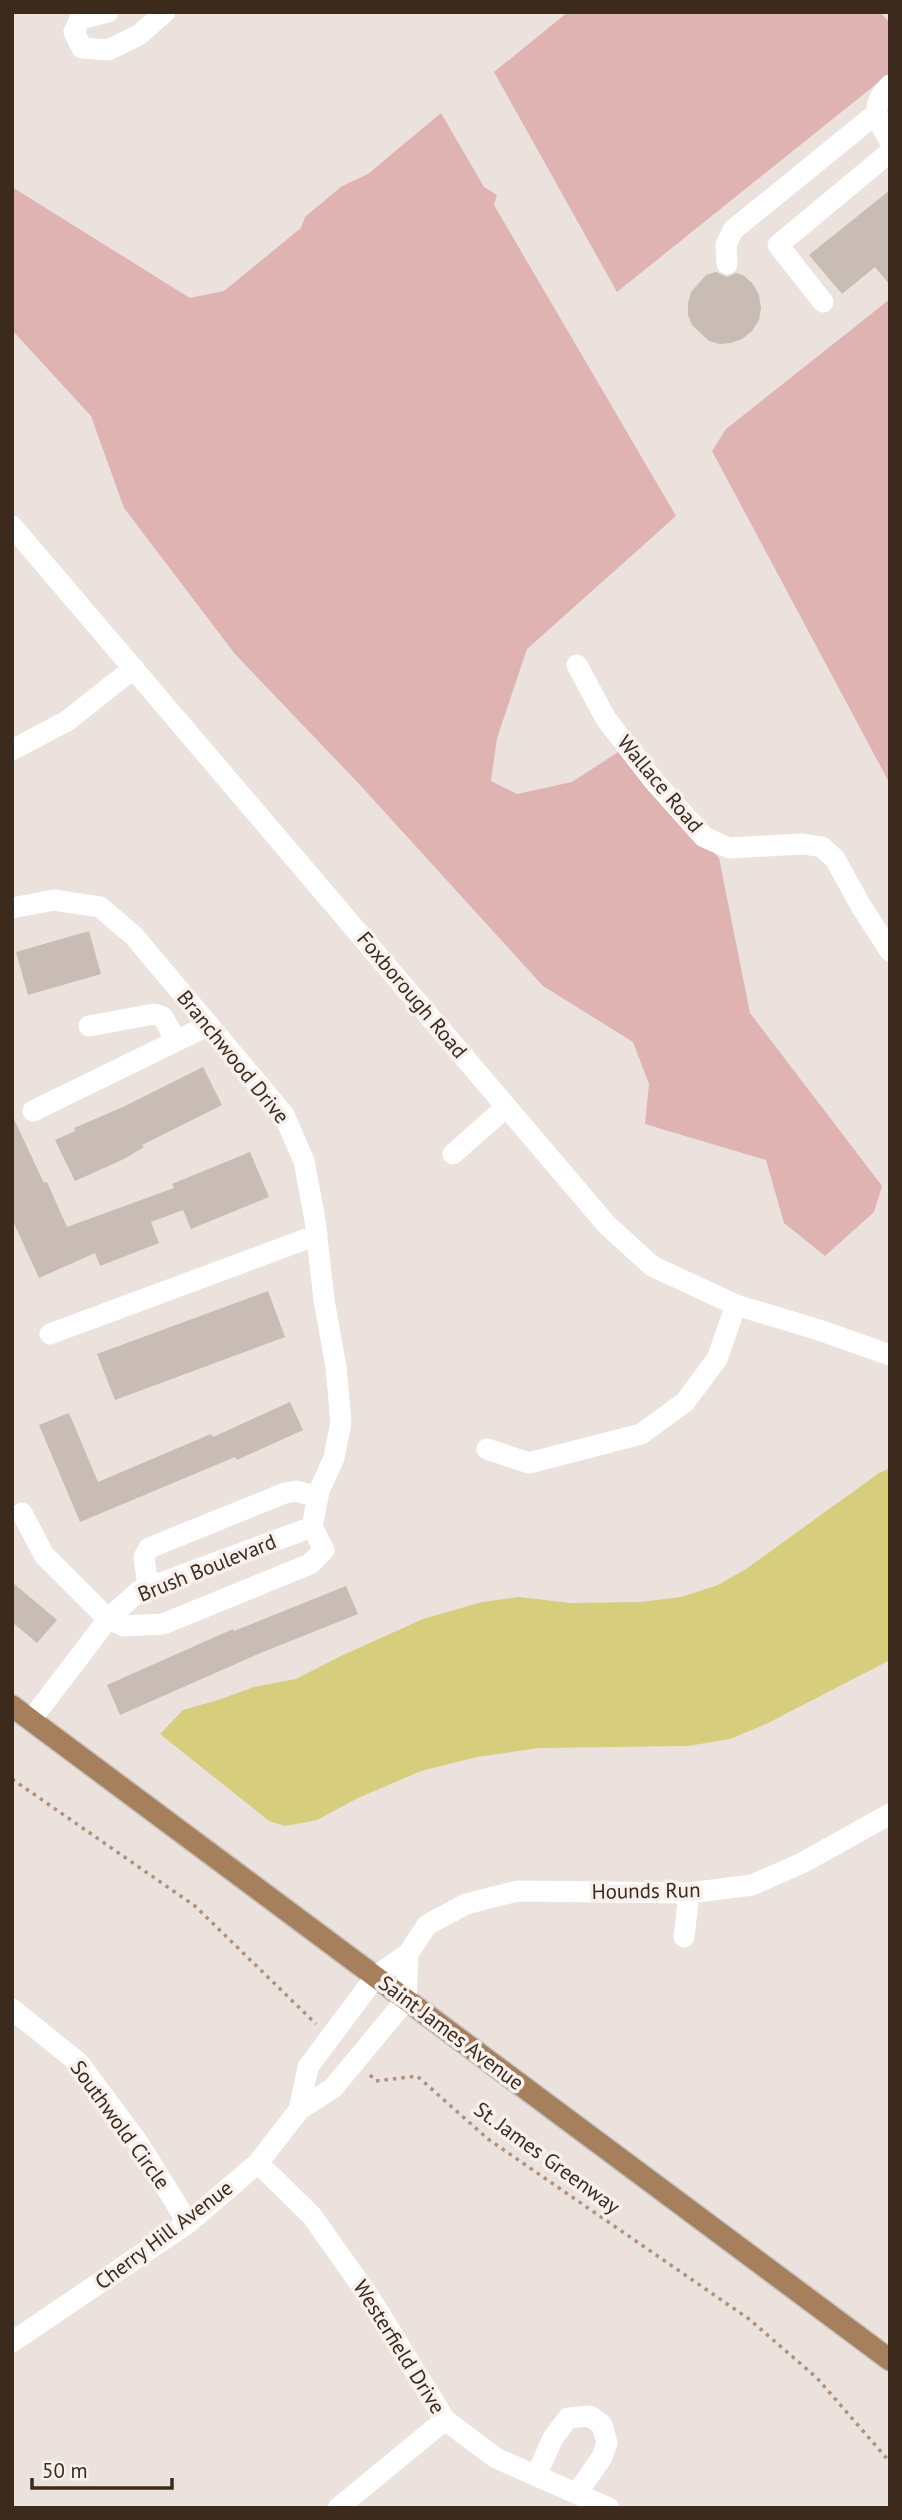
<svg xmlns="http://www.w3.org/2000/svg" width="902" height="2520" font-family="'PT Sans',sans-serif">
  <style>
    .green { fill: #dfb3b2 }
    .water { fill: #d7ce7d }
    .building { fill: #c9bcb5 }
    .lines { fill: none; stroke-linecap: round; stroke-linejoin: round }
    .major-casing { stroke: #c4bfbb; stroke-width: 24 }
    .path { stroke: #b29179; stroke-width: 3.5; stroke-dasharray: 3.5 5; stroke-linecap: butt }
    .minor { stroke: #fff; stroke-width: 21 }
    .major { stroke: #a67f5c; stroke-width: 21 }
    .labels { text-anchor: middle; stroke-width: 7; stroke-linejoin: round; paint-order: stroke }
    .street-label { font-size: 21px; fill: #3c2b1d; stroke: #f7f0ed }
  </style>
  <rect width="100%" height="100%" fill="#ebe1dd"/>
  <!-- green -->
  <path class="green" d="M568 12H880L890 23V73L617 292 494 72Z
    M441 113 484 187 497 195 494 205 676 516 527 649 497 738 491 781 517 794 572 782 620 751 719 858 750 1013 882 1186 874 1212 825 1256 784 1223 766 1160 645 1124 649 1084 633 1042 543 986 360 785 235 654 124 508 91 416 12 330V187L190 298 224 291 301 228 305 217 342 186 368 174Z
    M890 299V784L712 451 726 429Z"/>
  <!-- water -->
  <path class="water" d="M890 1468V1660L768 1723 730 1739 688 1746 539 1748 477 1757 421 1771 358 1798 317 1820 285 1826 269 1821 160 1734 183 1710 218 1700 254 1687 296 1679 343 1655 423 1619 482 1602 519 1597 570 1603 640 1602 681 1597 718 1585 746 1569 879 1473Z"/>
  <!-- building -->
  <path class="building" d="M890 190V285L875 267 842 294 809 255Z
    M716 272 727 277 736 273 743 275 753 284 759 295 761 308 759 320 752 331 742 339 731 343 720 344 709 341 692 325 688 315V303L691 292 706 275Z
    M89 931 101 974 28 995 16 952Z
    M203 1067 222 1105 142 1145 144 1147 124 1159 75 1181 55 1140 75 1131 74 1128 123 1107Z
    M12 1115 44 1183 47 1182 67 1227 174 1188 172 1184 250 1152 269 1197 191 1229 183 1210 151 1222 159 1243 100 1266 95 1253 39 1278 12 1219Z
    M268 1291 285 1337 115 1400 97 1354Z
    M290 1402 303 1430 237 1460 235 1457 80 1522 39 1425 69 1413 98 1482 211 1434 213 1437Z
    M12 1582 57 1620 37 1643 12 1622Z
    M346 1586 358 1614 258 1654 120 1715 107 1685 233 1629 234 1631Z"/>
  <g class="lines">
    <defs>
      <path id="major" d="M12 1706 890 2360"/>
    </defs>
    <!-- major casing -->
    <use href="#major" class="major-casing"/>
    <!-- path -->
    <path class="path" d="M12 1779 195 1906 316 2024
      M370 2075 376 2081 417 2076 488 2139 749 2319 817 2378 890 2462"/>
    <!-- minor -->
    <path class="minor" d="M108 12 80 19 74 32 82 48 108 50 139 35 165 12
      M890 85C869 106 876 118 890 141
      M727 264 726 245 733 230 877 113
      M823 302 778 245 890 152
      M12 526 607 1225 652 1266 736 1305 819 1330 890 1355
      M577 665 606 719 654 781 704 837 729 848 803 844 822 847 835 859 861 906 890 951
      M12 750 67 721 134 668
      M12 908 54 900 100 907 134 936 284 1115 304 1161 315 1220 324 1300 336 1367 341 1422 334 1458 319 1491 312 1527
      M89 1026 154 1014 163 1017 176 1041
      M33 1111 209 1025
      M453 1154 506 1107
      M50 1334 317 1235
      M487 1449 529 1463 641 1434 685 1402 717 1359 736 1305
      M22 1513 44 1555 108 1619 124 1626 163 1624 310 1564 324 1550 312 1527
      M148 1587 144 1557 149 1548 285 1493 296 1491 318 1497
      M31 1720 108 1619 139 1591 312 1527
      M684 1937 689 1893
      M12 2009 79 2063 139 2144 188 2223
      M299 2110 308 2067 376 1976 408 1954 427 1925 466 1904 517 1891 689 1893 752 1885 802 1863 890 1814
      M258 2163 312 2216 370 2298 445 2420 496 2458 609 2508
      M12 2342 188 2223 258 2163 299 2110 333 2088 406 2000 408 1954
      M536 2476 553 2438 568 2418 590 2416 602 2425 607 2443 602 2457 578 2492
      M338 2508 445 2420"/>
    <!-- major -->
    <use href="#major" class="major"/>
  </g>
  <g class="labels">
    <!-- street labels -->
    <g class="street-label">
      <text transform="translate(660 784) rotate(50)" y="7">Wallace Road</text>
      <text transform="translate(412 995) rotate(50)" y="7">Foxborough Road</text>
      <text transform="translate(233 1057) rotate(51)" y="7">Branchwood Drive</text>
      <text transform="translate(207 1568) rotate(-22)" y="7">Brush Boulevard</text>
      <text transform="translate(646 1891) rotate(-1)" y="7">Hounds Run</text>
      <text transform="translate(451 2033) rotate(37)" y="7">Saint James Avenue</text>
      <text transform="translate(120 2125) rotate(54)" y="7">Southwold Circle</text>
      <text transform="translate(547 2158) rotate(36)" y="7">St. James Greenway</text>
      <text transform="translate(164 2235) rotate(-37)" y="7">Cherry Hill Avenue</text>
      <text transform="translate(399 2347) rotate(58)" y="7">Westerfield Drive</text>
    </g>
  </g>
  <!-- border -->
  <rect width="902" height="2520" fill="none" stroke="#3c2b1d" stroke-width="28"/>
  <!-- scale -->
  <path d="M32 2478v10h140v-10" fill="none" stroke="#3c2b1d" stroke-width="3.5"/>
  <text x="42" y="2478" font-size="21" fill="#3c2b1d" stroke="#f7f0ed" stroke-width="5" paint-order="stroke">50 m</text>
</svg>
